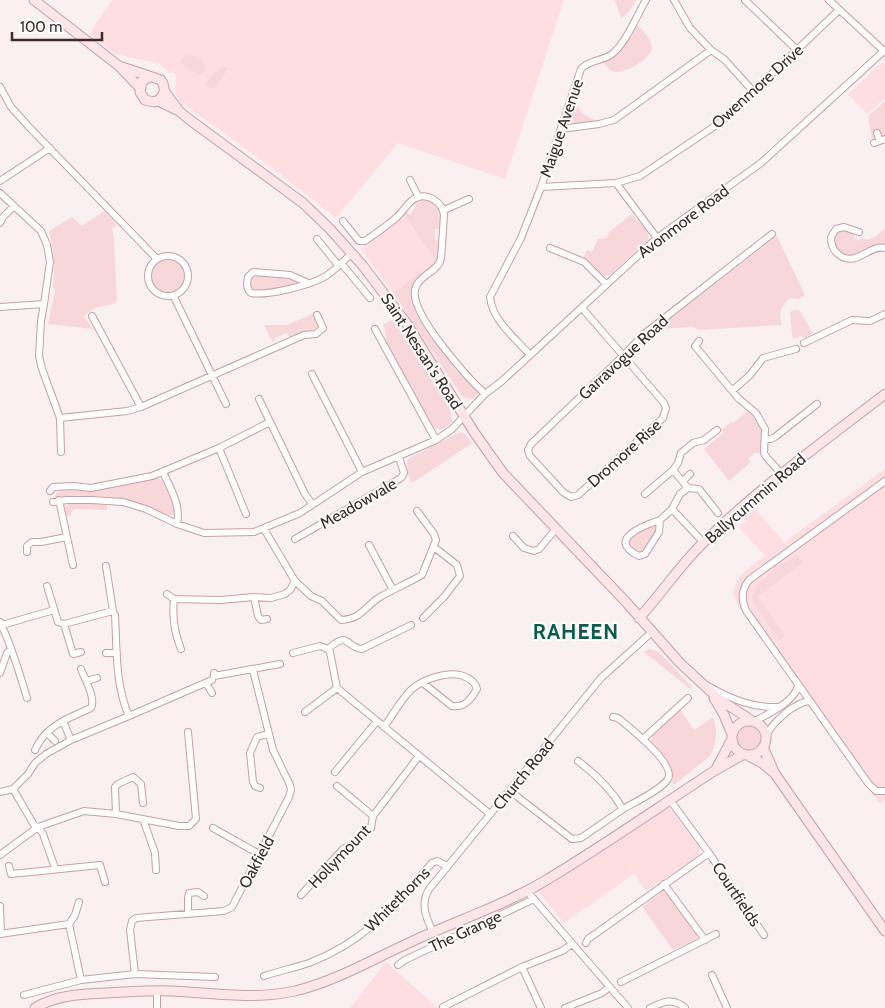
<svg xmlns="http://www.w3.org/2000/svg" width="885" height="1008" font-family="Cabin,sans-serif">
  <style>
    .built { fill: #fedee1 }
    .green { fill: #f8d7da }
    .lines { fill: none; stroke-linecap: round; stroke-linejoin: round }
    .street-casing { stroke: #c89fa3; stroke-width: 8 }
    .secondary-casing { stroke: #c89fa3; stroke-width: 11 }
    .street { stroke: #fff; stroke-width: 6 }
    .secondary { stroke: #fee6e8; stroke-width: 9 }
    .labels { text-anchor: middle; stroke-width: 4; stroke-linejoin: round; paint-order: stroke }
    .street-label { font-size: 16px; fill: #3b2b2c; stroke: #fff }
    .district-label { font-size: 21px; font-weight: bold; letter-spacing: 1px; fill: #0a5d4a; stroke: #fff }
  </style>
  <rect width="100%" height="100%" fill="#f9f0f1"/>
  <!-- built -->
  <path class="built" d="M112 0H564L505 179 398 143 336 218 280 174 178 100 175 90 176 75 173 72 169 73 160 64 116 54 89 34Z
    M883 63 885 64V98L867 114 848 94 879 65Z
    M404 217 434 257 432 265 393 293 361 249Z
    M885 469V800L880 804 738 606 733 593 737 580 745 571 765 556 739 527 746 521 743 516 753 506 784 542 771 552Z
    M667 808 672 809 676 814 700 848 698 856 646 891 634 874 564 923 538 891 661 810Z
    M386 962 438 1008H350Z"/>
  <!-- green -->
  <path class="green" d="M615 0H636L629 12 621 18Z
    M637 24C642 30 651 39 652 47 653 58 626 73 616 72 610 71 607 67 604 63L620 53Z
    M186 55C194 55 202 59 206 66L205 71 201 74C194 73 186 68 181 63V59Z
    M223 66 228 69 215 87 211 89 205 85 212 75Z
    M574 100 582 113 596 121 574 124 569 122 568 118Z
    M885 101V136L882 135 879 130 874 132 875 137 872 140 868 116Z
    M418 199 426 200 436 203 441 213 440 229H435V240L440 241C440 247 440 255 438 260 435 265 430 268 426 271 414 279 410 291 413 305L455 369 478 392V395L472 399 465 398 462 396 393 293 432 264 434 257 403 215 406 212 410 215 416 206 414 203Z
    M104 211 117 225 112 228 114 238 117 301 107 306 105 305 93 309 84 316 93 329 48 324 55 290 53 287C55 265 54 252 49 231L72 217 82 226Z
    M632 214C638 223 650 228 648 240L610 275 604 276 583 259 587 250 592 252 598 239 606 238 609 232Z
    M885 229V244C869 243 856 263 841 252 836 249 834 245 833 239L839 231 843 230 854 234V238L859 241 861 238C871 242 877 235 885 229Z
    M777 236 805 295 799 299 791 298C780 306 779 312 782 325L699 330 693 327 657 329Z
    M151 277a17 17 0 1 1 34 0a17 17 0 1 1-34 0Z
    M255 275 292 277 297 281C290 290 263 292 252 290L249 282Z
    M796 309 800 311 813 333 805 338 801 336 794 339 792 335 790 312Z
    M312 314 318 325 317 328 311 332H303L290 338 287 333 275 338 273 343 264 325H287Z
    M394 319 451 411 452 421C446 428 442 431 433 428L387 346 388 344C384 337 387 332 383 325Z
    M749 410C762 423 767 435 759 453H755L748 459 751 462 729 481 704 449 723 433 721 430 731 422 733 423Z
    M460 432 465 434 472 443 412 483C408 478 405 465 408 459Z
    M157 478C169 480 172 499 176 509L173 515C163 517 144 504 133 501 109 495 82 495 57 498L55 496 56 493 61 490H98Z
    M69 503H105L108 507 107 510 76 509 72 511 70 516H66L65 507Z
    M654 525 657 526 658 530 645 551 640 554 629 546 628 540 633 534Z
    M797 555 803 563 758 596 785 636 779 640 753 602C747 583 784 565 797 555Z
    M649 649 659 652 692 687 690 689 644 652Z
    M679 708 694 730 713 717C718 730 717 743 710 756L674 785 672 782C675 765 662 755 651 743L652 735Z
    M737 738a12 12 0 1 1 24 0a12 12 0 1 1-24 0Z
    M663 891 668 894 697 934V939L673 950 642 907Z"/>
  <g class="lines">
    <defs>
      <path id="street" d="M674 0 690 28 711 50 724 59 753 91
        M745 0 797 50
        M829 0 885 52
        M0 87 11 107 29 127 157 259
        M561 129 599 124 614 120 711 50
        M877 133 880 141
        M874 143 885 139
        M410 180 418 196
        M0 181 50 148
        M616 183 640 176 721 122 839 10
        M541 187 581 69C589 60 603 61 612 54 626 43 637 15 646 0
        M0 193 41 231 47 245 50 262 44 304
        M444 210 469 199
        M343 221 359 241H365C376 233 387 226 397 217 403 212 408 201 416 198 428 192 443 203 444 215L441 259C438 272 418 275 415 290 410 314 468 378 485 394
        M0 223 3 217 13 207
        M859 232 844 227 836 229 831 237C831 243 832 248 836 252 854 271 868 244 885 248
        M317 239 338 265
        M550 248 584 262 606 284
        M148 276a20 20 0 1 1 40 0a20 20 0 1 1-40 0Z
        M341 263 370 298
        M308 283 290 275 253 272 248 277C247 283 246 289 251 293 267 296 312 285 326 276 335 270 344 261 352 253
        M174 297 226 404
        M0 307 44 304 41 321 39 356 42 369 60 418 61 452
        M582 308 664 403 666 408 663 418 578 495 571 497 563 492 530 456 528 450 531 444 622 357 644 334 772 234
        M92 316 141 407
        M375 329 436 440
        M699 341 695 346 738 398 756 413 765 429 764 453 767 458 781 473
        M804 343 852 320 870 321 885 314
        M530 355C515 338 492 320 490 297L521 238 541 187 616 183 657 238
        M312 374 362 472
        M733 390 750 375 763 358 796 349
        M259 399 305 494 312 504
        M60 418 127 411 141 407 304 335 316 334 323 328 317 315
        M766 439H771L775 437 817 404
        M219 448 246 514
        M673 470 678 463 681 453 693 443 704 440 717 430
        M163 472C171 490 181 505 177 524
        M683 481 690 474
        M885 481 749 580C741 590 741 601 747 612L868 783 876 791H885
        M50 491 53 487 74 486 91 488 152 476 219 448 270 422
        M645 494 673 470 688 488 699 489 718 513
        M59 500 73 565
        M53 502 67 500H92L123 502 146 509 177 524 204 533 254 532 300 513 362 472 436 440 452 429 485 394 502 381 657 238 761 163 885 50
        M672 509 703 542
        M660 520C642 526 606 540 639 556L645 554 659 532 660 520 672 509 680 494 688 488
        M513 536 524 548 534 551 539 549 556 529
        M295 539 401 478 404 473 399 457
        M369 545 393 590
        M27 552V546L32 542H41L67 537
        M295 581 311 596 322 601 341 620C362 619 365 606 380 597 394 589 408 583 422 575L436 540 434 534 417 511
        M47 586 58 622 64 624 73 654 81 652
        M167 594 174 599 220 600 254 597 271 598 285 594 290 590 295 581 264 529
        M254 597 258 616 261 620 267 619
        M174 599C172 617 174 632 181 649
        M115 615C117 649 115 685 129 716L212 680
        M423 618 444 597 460 576 457 565 434 547
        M0 622C12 646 19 672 27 698
        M64 624 113 611 106 566
        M2 625 54 610
        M328 649C349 630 345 647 362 649L411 625
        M106 653H117
        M293 653 320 646 328 649 330 652 337 688 490 814
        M0 673 7 653 11 650
        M214 673V676L280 664
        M86 681 97 678
        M206 683 212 693
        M708 686C731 699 752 708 779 707
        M305 712 337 688
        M613 717 618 718C629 727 676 764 668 779 661 790 635 802 623 809
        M755 721C768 714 796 701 798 685
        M384 727C393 715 401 699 412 689 424 679 445 672 460 675 467 677 475 681 477 689 471 699 465 708 452 706L423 683
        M47 733 55 741
        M766 737C771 723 794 703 809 701
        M643 739 688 698
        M71 740 129 716
        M35 750C46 725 69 718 91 708 96 698 85 680 81 669
        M335 772 377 721
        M337 786 373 816
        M260 788 255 786 253 782 250 753 257 737 267 734
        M510 791 572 839 581 838 623 809C611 789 597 775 578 761
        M0 792 13 789
        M670 800 709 853 764 935
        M116 814 179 826H189L196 819 188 732
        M143 819 155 853 156 870
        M213 828 259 854
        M0 855 38 827 34 825 13 789 28 774 35 763 46 754 71 740 63 721
        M9 866 11 874 100 865 105 882
        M55 868 43 834 38 827 84 811 116 814 115 787 118 784 133 777 141 784 143 803
        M664 884 705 940
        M526 890 628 1008
        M301 895 343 849 355 843 371 828 373 816 419 756
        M79 902 75 915 69 924 81 980
        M0 906 1 934
        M188 914V898L189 893 198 892 204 896
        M433 932C425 916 420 902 430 888L601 678 652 632
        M0 934 69 924
        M586 943 588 939 709 853
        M398 965 405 960 534 899
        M522 967 562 951 572 944
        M135 974 130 930 132 921 136 918 224 911 232 907 289 797 291 790 290 785 273 750 253 670
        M712 975 727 1008
        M264 976C279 971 294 968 309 963 365 942 394 906 432 863L437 861 447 866
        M621 982 716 934
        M24 995 81 980 135 974 215 977
        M443 1007 522 967 541 1008
        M157 1008V991
        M565 1008 602 993 609 987
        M650 1008C663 1002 673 997 685 1008"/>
      <path id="secondary" d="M34 0 119 66 140 88
        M122 67 161 80C167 89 164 99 154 102L145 100 140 92 142 81 150 77
        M165 92 179 111 190 120 303 203 330 229 363 266 407 324 474 432 503 473 626 602 680 663 720 700 751 720
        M158 101 179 111
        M639 618C662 593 680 565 704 542 760 487 823 442 885 394
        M714 698 724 715 732 734
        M732 738a17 17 0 1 1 34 0a17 17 0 1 1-34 0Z
        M763 747 775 774 885 931
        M747 755 762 763 773 772
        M716 769 732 739
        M35 1008C56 995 82 994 107 993 129 992 150 990 171 991 213 993 254 1000 295 991 336 981 375 958 413 941 456 921 502 906 543 882 602 847 657 808 714 771L744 754"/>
    </defs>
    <!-- street casing -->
    <use href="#street" class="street-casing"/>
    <!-- secondary casing -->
    <use href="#secondary" class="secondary-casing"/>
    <!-- street -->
    <use href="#street" class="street"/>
    <!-- secondary -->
    <use href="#secondary" class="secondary"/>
  </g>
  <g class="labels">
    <!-- street labels -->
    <g class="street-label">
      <text transform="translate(757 86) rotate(-42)" y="6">Owenmore Drive</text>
      <text transform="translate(561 128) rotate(-71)" y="6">Maigue Avenue</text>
      <text transform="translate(683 221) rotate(-37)" y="6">Avonmore Road</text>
      <text transform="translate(422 351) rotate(57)" y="6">Saint Nessan's Road</text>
      <text transform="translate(623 357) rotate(-43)" y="6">Garravogue Road</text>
      <text transform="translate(624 453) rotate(-42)" y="6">Dromore Rise</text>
      <text transform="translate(755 498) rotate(-41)" y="6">Ballycummin Road</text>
      <text transform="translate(358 503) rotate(-30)" y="6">Meadowvale</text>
      <text transform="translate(523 774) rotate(-51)" y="6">Church Road</text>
      <text transform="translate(339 856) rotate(-46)" y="6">Hollymount</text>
      <text transform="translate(256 862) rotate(-62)" y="6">Oakfield</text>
      <text transform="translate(737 894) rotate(56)" y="6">Courtfields</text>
      <text transform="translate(397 899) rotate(-45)" y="6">Whitethorns</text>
      <text transform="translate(465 931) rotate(-25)" y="6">The Grange</text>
    </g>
    <!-- district labels -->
    <g class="district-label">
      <text x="576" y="639">RAHEEN</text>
    </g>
  </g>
  <!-- scale -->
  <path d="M12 32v8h90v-8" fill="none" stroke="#3b2b2c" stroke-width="2.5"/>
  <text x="20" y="32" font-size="15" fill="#3b2b2c" stroke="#ffffff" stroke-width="4" paint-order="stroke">100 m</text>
</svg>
